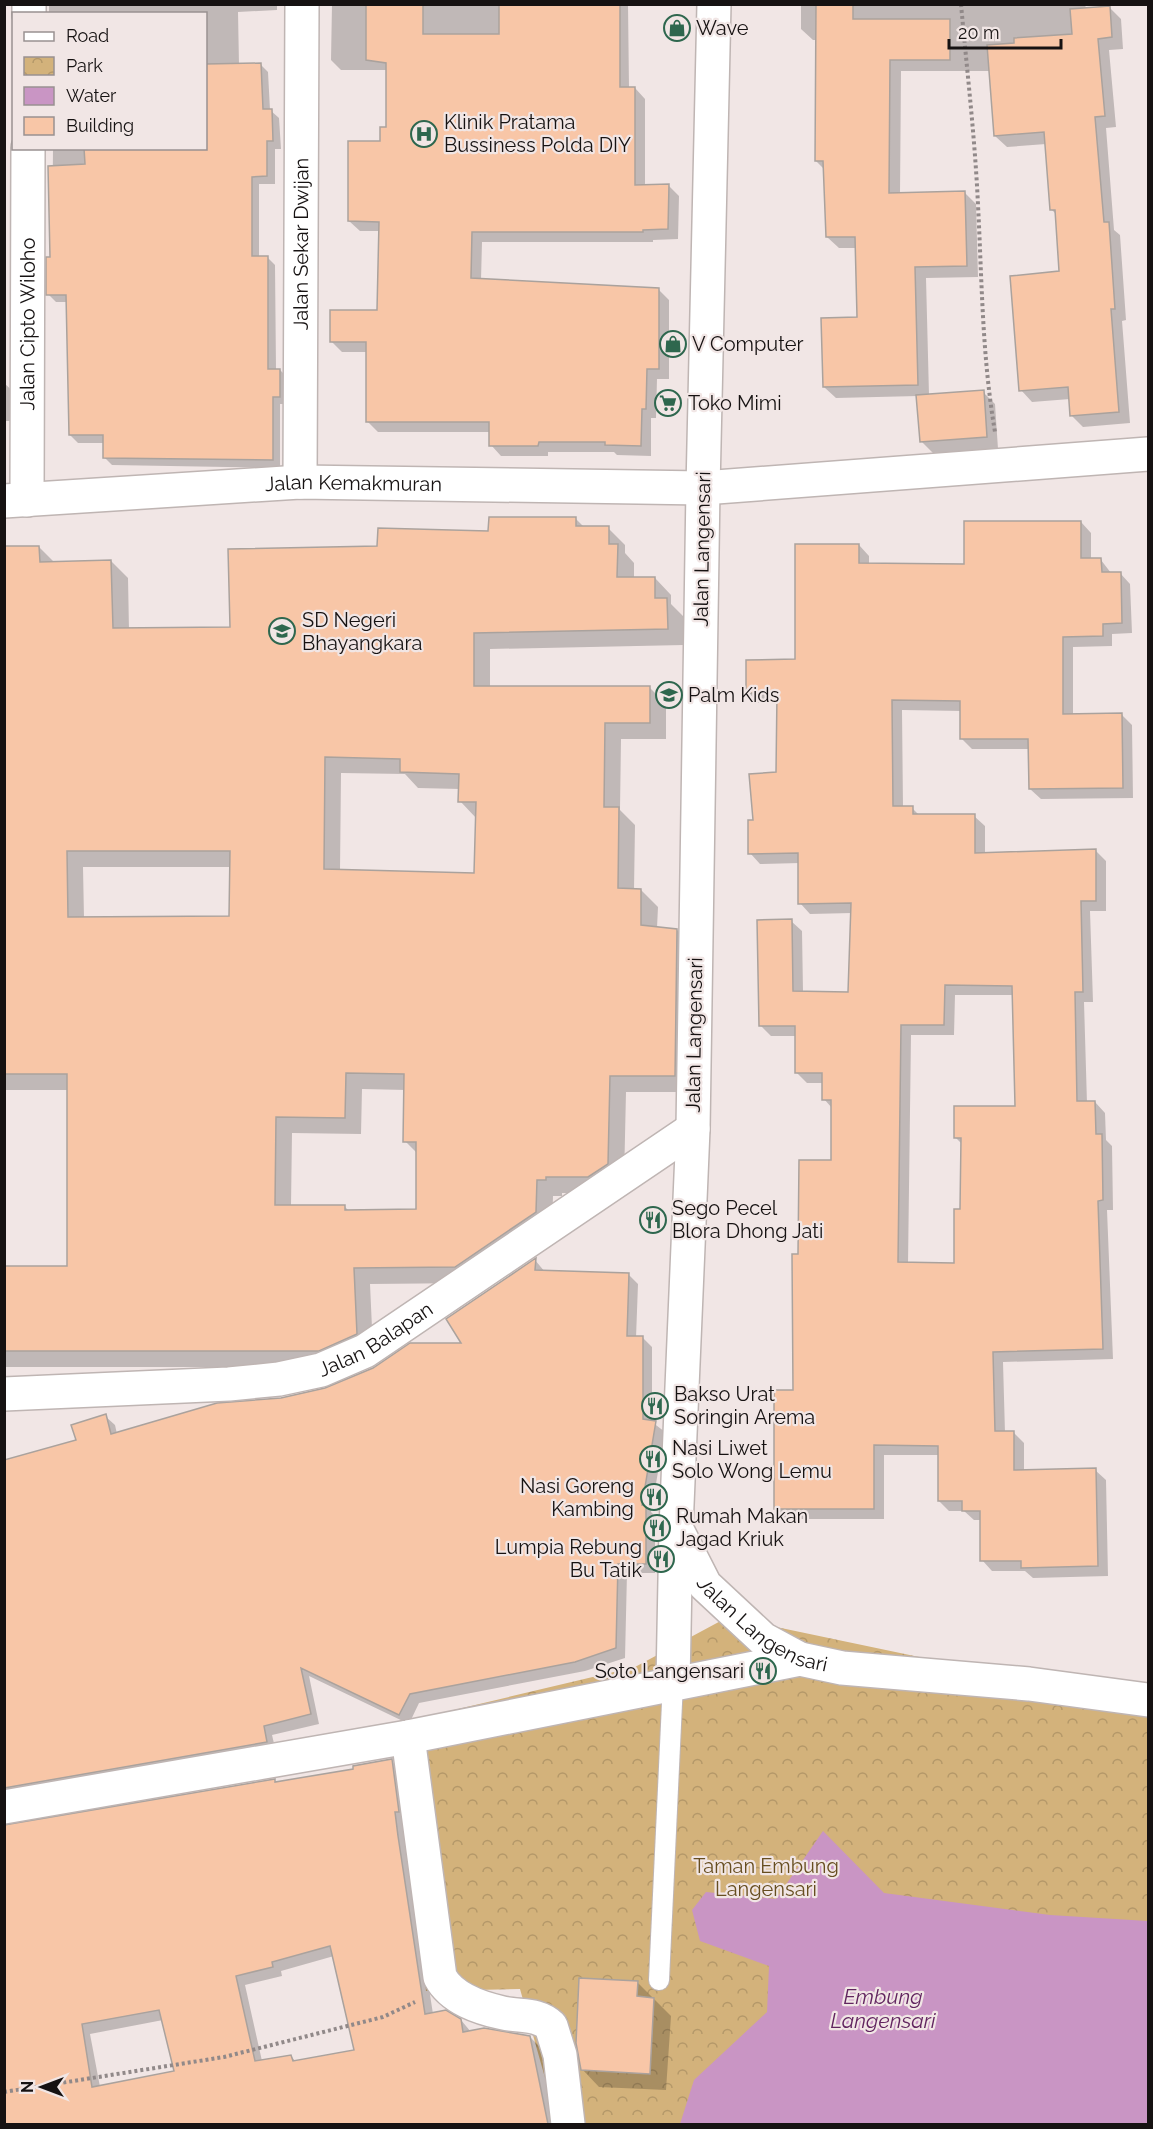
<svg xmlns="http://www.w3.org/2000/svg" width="1153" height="2129" font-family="Raleway,sans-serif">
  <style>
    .park { fill: url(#park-crowns) }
    .water { fill: #c995c4 }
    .shadow { fill: #0003; fill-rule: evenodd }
    .building { fill: #f8c6a7; stroke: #aaa29d; stroke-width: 1.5; fill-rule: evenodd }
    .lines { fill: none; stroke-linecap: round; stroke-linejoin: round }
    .lane-casing { stroke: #bfb5b3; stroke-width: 22 }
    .street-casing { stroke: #bfb5b3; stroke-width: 36 }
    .secondary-casing { stroke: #bfb5b3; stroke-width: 36 }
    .path { stroke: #918989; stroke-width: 4; stroke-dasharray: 3 3; stroke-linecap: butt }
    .lane { stroke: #fff; stroke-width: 20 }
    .street { stroke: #fff; stroke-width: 33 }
    .secondary { stroke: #fff; stroke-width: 33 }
    .labels { text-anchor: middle; stroke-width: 4.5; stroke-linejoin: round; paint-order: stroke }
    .poi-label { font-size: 20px; fill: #161212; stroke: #f1e6e5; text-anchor: start }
    .street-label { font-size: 20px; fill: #161212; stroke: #f1e6e5 }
    .park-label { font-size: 20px; fill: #674e20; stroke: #f1e6e5 }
    .water-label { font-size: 21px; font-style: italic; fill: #61245f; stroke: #f1e6e5 }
  </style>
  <defs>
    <pattern id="park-crowns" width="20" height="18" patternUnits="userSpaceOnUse" patternTransform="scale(1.5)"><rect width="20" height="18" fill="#d3b27b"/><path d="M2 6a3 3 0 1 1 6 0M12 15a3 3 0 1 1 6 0" fill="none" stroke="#b49869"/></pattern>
  </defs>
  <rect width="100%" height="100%" fill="#f1e6e5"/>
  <!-- park -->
  <path class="park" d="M728 1617 1148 1705V2124H558L520 1989 426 1991 403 1722 635 1667Z"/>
  <!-- water -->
  <path class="water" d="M823 1831 884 1893 1050 1915 1148 1921V2124H680L694 2080 767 2012 769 1966 700 1941 692 1910 706 1892 776 1899Z"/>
  <!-- shadow -->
  <path class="shadow" d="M76 4H277V10L238 12 239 65 260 64 268 72 270 110 279 118 281 149H275V184H259V257H267L275 265 276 370H280L288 378V404H280V468L112 465 104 457 105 443H78L70 435 68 302H56L48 294 52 259 53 148H206V14H49V6Z
    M332 4H628L629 88H635L645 99V186H669L679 196 678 239 653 240V242H482L481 280 659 290 669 300V379H657L656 418H651V456L617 455 614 452H548V456H501L491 445V432H378L367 421V352H342L331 341 378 311 380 231H360L349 221 388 129V70H341L331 60Z
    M801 4H1085L1086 9 1109 7 1121 19 1123 49 1109 50 1116 127 1106 128 1114 230 1120 235 1126 320 1122 321 1130 423 1083 427 1071 415 1070 399 1032 402 1021 390 1061 273 1057 215 1051 209 1046 144 1007 147 995 136 991 71H901L900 194 964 192 976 204 978 277 926 278 929 395 983 392 995 404 998 449 933 453 921 441 918 396 836 398 824 387 859 318 857 248H839L827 237 825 170 816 161 817 40H813L801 29Z
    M4 383 17 395V421H4Z
    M576 519 585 528H608L625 545V553L634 563V579L655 578 671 595V604L683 616 684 645 490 649V687H649L666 704V739H621L620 810 635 825 634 890H641L658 907 657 928 677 930 693 947 691 1092H626L624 1181 605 1193H562V1196H553L552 1229 473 1283 370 1284 373 1350 336 1367H4V1268H69V1090H4V547H39L55 563 111 561 128 578 129 630 232 628 379 547ZM341 773 405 774 418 788 460 789V801L477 819 475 874 340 871ZM83 867H231V918H84ZM362 1089 406 1090 405 1141 418 1154 417 1211H349L345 1207 291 1206 292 1133 361 1134Z
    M1081 522 1091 533V560H1101L1111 573H1120L1130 584 1132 633 1112 634V646L1073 647V716L1122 715 1132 725 1133 798 1041 799 1030 789V749H972L962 739V711L902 710 903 808H912L920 816H974L985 826V854L1095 850 1106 861V911H1090L1093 1002H1084L1087 1103 1095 1102 1105 1113 1106 1140 1112 1146 1113 1210H1107L1113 1359 1003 1362 1005 1433H1014L1024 1443V1472L1095 1470 1106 1480 1108 1576 1033 1578 1025 1571H992L982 1560V1520H974L964 1511H949L939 1501V1455H884V1519H786L776 1509 794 1392 800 1255 832 1162V1108L824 1099V1083H807L796 1072V1036H771L760 1025 791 921 802 931 803 992 850 993 852 913 810 914 800 903V863L760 864 750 853 755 821 778 774V703H758L748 692 797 660 859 545 869 556V565L966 566ZM955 995H1014L1017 1108 956 1138 962 1144V1210L956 1265 908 1264 911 1035H954Z
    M535 1260 545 1272 628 1274 638 1284 636 1338H643L652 1347V1422L665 1432 651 1512 655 1516V1573H627L625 1658 585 1671 419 1703 409 1724 309 1676 319 1724 272 1735 276 1752 4 1801V1461L77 1442 105 1416 115 1425 117 1434 326 1390 464 1345Z
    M391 1760 401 1770 407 1847 433 2014 461 2020 471 2032 530 2037 540 2047 554 2124H4V1827L274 1781 277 1783 355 1771ZM334 1956 355 2051 296 2062 291 2056 262 2061 245 1985 282 1976 281 1971ZM163 2020 176 2073 100 2087 90 2034Z
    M637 1982 671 2016 666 2090 599 2087 582 2069Z"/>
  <!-- building -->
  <path class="building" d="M366 4H423V34H499V4H620V87H635V185L669 184 668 229 643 230V232H472L471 278 659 288V369H647L646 409H642L641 446 605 445V442H539L538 446H489V422H366V342H330V310H377L379 222 348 221V141H380V127H386V63L366 60Z
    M816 4H853V19H950V60H890L889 193 965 191 967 266 915 267 918 385 823 387 821 318 857 317 855 237H826L823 161H815Z
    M1110 6 1112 37 1098 39 1105 116 1095 117 1104 222H1109L1115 309H1111L1119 412 1070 416 1068 387 1019 391 1010 276 1059 271 1055 210H1050L1044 132 994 136 987 45 1014 43V38L1072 34 1070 9Z
    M261 63 263 109H272L273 141H267V176L252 177V256H268V369H280V397H273V460L103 458V435H69L66 295H46V257H50L48 166 85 164 84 148H206V64Z
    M984 390 987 437 920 442 916 395Z
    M489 517H576V526H609V544H618L617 577H655V598H667L668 629 474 633V686H650V723H605L604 807H619L618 888 641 889V925L677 929 675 1076H610L608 1164 588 1177H546V1180H537L536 1212 455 1267 354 1268 357 1334 319 1351H4V1266H67V1074H4V546H39L40 562 111 560 113 628 230 627 228 549 377 546 378 528 488 531ZM325 757 400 759V772L459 774 458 802H476L474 873 324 869ZM67 851H230L229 916 68 917ZM346 1073 404 1074 403 1142H416V1209L345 1210V1205H275L276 1117 345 1118Z
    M964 521H1081V558H1101L1102 572H1121L1122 623 1103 624V636L1063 637V714L1122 713 1123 788 1029 789 1028 739H960V701L892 700 893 806H913V814H975V853L1096 849V901H1081L1083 992H1075L1077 1101H1095L1096 1134H1102L1103 1200 1098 1201 1103 1349 993 1352 995 1431H1014V1470L1096 1468 1098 1566 1021 1568V1561H980V1511H962V1501H938V1446L874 1445V1509H774V1390H793L792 1254H798L799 1160H831V1100H822V1073H795V1026H759L757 920 792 919 793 991 848 992 851 903 798 904V853L748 854V820H753L749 774 776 772 777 693H746V660L795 659V544H859V563L964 564ZM945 985 1012 986 1015 1106H954V1138H961L960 1209H954V1263L898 1262 901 1025H944Z
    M536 1258 535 1270 629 1273 627 1336H643V1419L656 1421 642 1505H646V1564H618L616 1648 575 1662 410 1694 399 1715 301 1668 311 1714 264 1726 267 1742 4 1788V1460L76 1440 71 1425 106 1414 111 1434 217 1403 281 1398 325 1388 373 1368 410 1343H461L446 1319Z
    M392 1759 399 1812H395L398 1836 425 2014 446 2010 461 2019 463 2032 484 2028 530 2036 548 2124H4V1825L275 1779V1782L353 1769V1766ZM330 1946 354 2050 293 2061 291 2055 255 2061 236 1976 273 1967 272 1962ZM159 2010 174 2071 92 2087 82 2024Z
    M579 1978 638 1981 637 1996 654 1998 650 2074 581 2070 576 2043Z"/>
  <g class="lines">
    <defs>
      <path id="lane" d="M659 1980 673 1682"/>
      <g id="street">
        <path d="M29 14V4"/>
        <path id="s1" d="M300 482 302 4"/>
        <path id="s2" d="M27 500 28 148"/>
        <path id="s3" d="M4 501 300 482 703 488 1148 454"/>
        <path id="s4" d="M4 1394 229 1384 279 1379 321 1370 365 1351 693 1129"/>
        <path d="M673 1682 676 1528"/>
        <path d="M408 1737 440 1977C452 1999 480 2008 503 2013 521 2017 537 2013 551 2026L560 2055 568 2124"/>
        <path d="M4 1807 408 1737 800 1659"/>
      </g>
      <g id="secondary">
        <path id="s5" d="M714 4 703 488 693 1129 676 1528 705 1585 763 1639 800 1659 842 1668 1029 1684 1148 1700"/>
      </g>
    </defs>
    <!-- lane casing -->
    <use href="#lane" class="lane-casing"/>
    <!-- street casing -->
    <use href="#street" class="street-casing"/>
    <!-- secondary casing -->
    <use href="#secondary" class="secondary-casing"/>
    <!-- path -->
    <path class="path" d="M961 4C967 71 975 138 978 205 982 281 982 356 995 432
      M4 2092 224 2057 383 2017 415 2002"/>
    <!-- lane -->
    <use href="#lane" class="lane"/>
    <!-- street -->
    <use href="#street" class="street"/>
    <!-- secondary -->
    <use href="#secondary" class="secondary"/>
  </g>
  <!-- icons -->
  <defs>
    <symbol id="shop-ring" viewBox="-11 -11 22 22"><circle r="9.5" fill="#f1e6e5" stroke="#2e674e" stroke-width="1.5"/><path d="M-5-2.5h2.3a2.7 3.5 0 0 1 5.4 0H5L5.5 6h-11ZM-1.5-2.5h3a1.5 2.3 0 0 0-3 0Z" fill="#2e674e"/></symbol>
    <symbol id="hospital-ring" viewBox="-11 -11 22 22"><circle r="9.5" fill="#f1e6e5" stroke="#2e674e" stroke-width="1.5"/><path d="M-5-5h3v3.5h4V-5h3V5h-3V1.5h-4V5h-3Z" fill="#2e674e"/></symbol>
    <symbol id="supermarket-ring" viewBox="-11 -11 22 22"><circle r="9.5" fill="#f1e6e5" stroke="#2e674e" stroke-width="1.5"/><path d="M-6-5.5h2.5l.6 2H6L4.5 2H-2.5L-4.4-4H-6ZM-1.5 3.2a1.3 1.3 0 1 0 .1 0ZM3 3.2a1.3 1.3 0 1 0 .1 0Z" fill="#2e674e"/></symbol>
    <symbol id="school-ring" viewBox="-11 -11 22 22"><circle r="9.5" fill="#f1e6e5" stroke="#2e674e" stroke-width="1.5"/><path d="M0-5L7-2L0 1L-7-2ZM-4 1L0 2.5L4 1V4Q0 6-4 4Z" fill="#2e674e"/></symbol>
    <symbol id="restaurant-ring" viewBox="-11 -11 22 22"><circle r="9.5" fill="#f1e6e5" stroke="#2e674e" stroke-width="1.5"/><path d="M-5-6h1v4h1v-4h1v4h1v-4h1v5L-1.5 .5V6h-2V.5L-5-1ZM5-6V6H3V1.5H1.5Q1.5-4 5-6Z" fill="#2e674e"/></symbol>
  </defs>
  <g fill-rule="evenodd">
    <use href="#shop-ring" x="662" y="13" width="30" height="30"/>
    <use href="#hospital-ring" x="409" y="119" width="30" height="30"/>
    <use href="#shop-ring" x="658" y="329" width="30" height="30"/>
    <use href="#supermarket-ring" x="653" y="388" width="30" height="30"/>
    <use href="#school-ring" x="267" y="616" width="30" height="30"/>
    <use href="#school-ring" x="654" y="680" width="30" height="30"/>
    <use href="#restaurant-ring" x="638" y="1205" width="30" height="30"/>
    <use href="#restaurant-ring" x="640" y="1391" width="30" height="30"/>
    <use href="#restaurant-ring" x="638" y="1444" width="30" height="30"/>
    <use href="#restaurant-ring" x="639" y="1482" width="30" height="30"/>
    <use href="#restaurant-ring" x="642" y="1513" width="30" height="30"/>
    <use href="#restaurant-ring" x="646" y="1544" width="30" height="30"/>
    <use href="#restaurant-ring" x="748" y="1656" width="30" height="30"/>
  </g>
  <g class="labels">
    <!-- poi labels -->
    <g class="poi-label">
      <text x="696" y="35">Wave</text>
      <text x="444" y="129">Klinik Pratama<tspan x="444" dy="23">Bussiness Polda DIY</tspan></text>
      <text x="692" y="351">V Computer</text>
      <text x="688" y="410">Toko Mimi</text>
      <text x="302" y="627">SD Negeri<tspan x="302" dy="23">Bhayangkara</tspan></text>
      <text x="688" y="702">Palm Kids</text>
      <text x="672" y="1215">Sego Pecel<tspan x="672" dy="23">Blora Dhong Jati</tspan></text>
      <text x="674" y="1401">Bakso Urat<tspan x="674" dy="23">Soringin Arema</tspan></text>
      <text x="672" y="1455">Nasi Liwet<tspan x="672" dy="23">Solo Wong Lemu</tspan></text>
      <text x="634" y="1493" text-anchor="end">Nasi Goreng<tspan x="634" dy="23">Kambing</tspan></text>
      <text x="676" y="1523">Rumah Makan<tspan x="676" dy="23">Jagad Kriuk</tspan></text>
      <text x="642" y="1554" text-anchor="end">Lumpia Rebung<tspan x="642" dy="23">Bu Tatik</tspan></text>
      <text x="744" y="1678" text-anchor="end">Soto Langensari</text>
    </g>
    <!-- street labels -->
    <g class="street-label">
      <text dy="7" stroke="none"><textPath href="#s1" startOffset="238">Jalan Sekar Dwijan</textPath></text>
      <text dy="7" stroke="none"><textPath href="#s2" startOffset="176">Jalan Cipto Wiloho</textPath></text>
      <text dy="7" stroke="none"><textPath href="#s3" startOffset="350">Jalan Kemakmuran</textPath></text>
      <text transform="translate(702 549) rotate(-89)" y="7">Jalan Langensari</text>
      <text transform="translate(694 1035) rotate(-89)" y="7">Jalan Langensari</text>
      <text dy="7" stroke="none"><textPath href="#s4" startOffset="381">Jalan Balapan</textPath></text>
      <text dy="7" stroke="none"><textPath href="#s5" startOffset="1660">Jalan Langensari</textPath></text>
    </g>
    <!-- park labels -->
    <g class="park-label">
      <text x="766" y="1873">Taman Embung<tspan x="766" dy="23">Langensari</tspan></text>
    </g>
    <!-- water labels -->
    <g class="water-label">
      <text x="883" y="2004">Embung<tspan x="883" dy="24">Langensari</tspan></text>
    </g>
  </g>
  <!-- border -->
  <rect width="1153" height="2129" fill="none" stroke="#161212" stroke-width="12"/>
  <!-- legend -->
  <rect x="12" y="12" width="195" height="138" fill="#f1e6e5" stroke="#999191" stroke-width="1.5"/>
  <rect x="24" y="32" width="30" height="9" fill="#ffffff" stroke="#999191" stroke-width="1.5"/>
  <text x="66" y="42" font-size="18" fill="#161212">Road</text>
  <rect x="24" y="57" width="30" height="18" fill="url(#park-crowns)" stroke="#999191" stroke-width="1.5"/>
  <text x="66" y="72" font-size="18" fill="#161212">Park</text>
  <rect x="24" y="87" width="30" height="18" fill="#c995c4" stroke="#999191" stroke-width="1.5"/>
  <text x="66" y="102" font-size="18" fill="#161212">Water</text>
  <rect x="24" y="117" width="30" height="18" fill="#f8c6a7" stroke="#999191" stroke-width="1.5"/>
  <text x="66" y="132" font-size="18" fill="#161212">Building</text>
  <!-- north arrow -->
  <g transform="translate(42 2087) rotate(270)" stroke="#f1e6e5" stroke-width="4.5" paint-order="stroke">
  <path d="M0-4.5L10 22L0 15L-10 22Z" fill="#161212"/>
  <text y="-9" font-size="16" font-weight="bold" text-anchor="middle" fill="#161212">N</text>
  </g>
  <!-- scale -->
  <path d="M949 39v9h112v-9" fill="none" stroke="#161212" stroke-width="3"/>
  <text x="958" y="39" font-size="18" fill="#161212" stroke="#f1e6e5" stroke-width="4.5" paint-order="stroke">20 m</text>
</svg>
